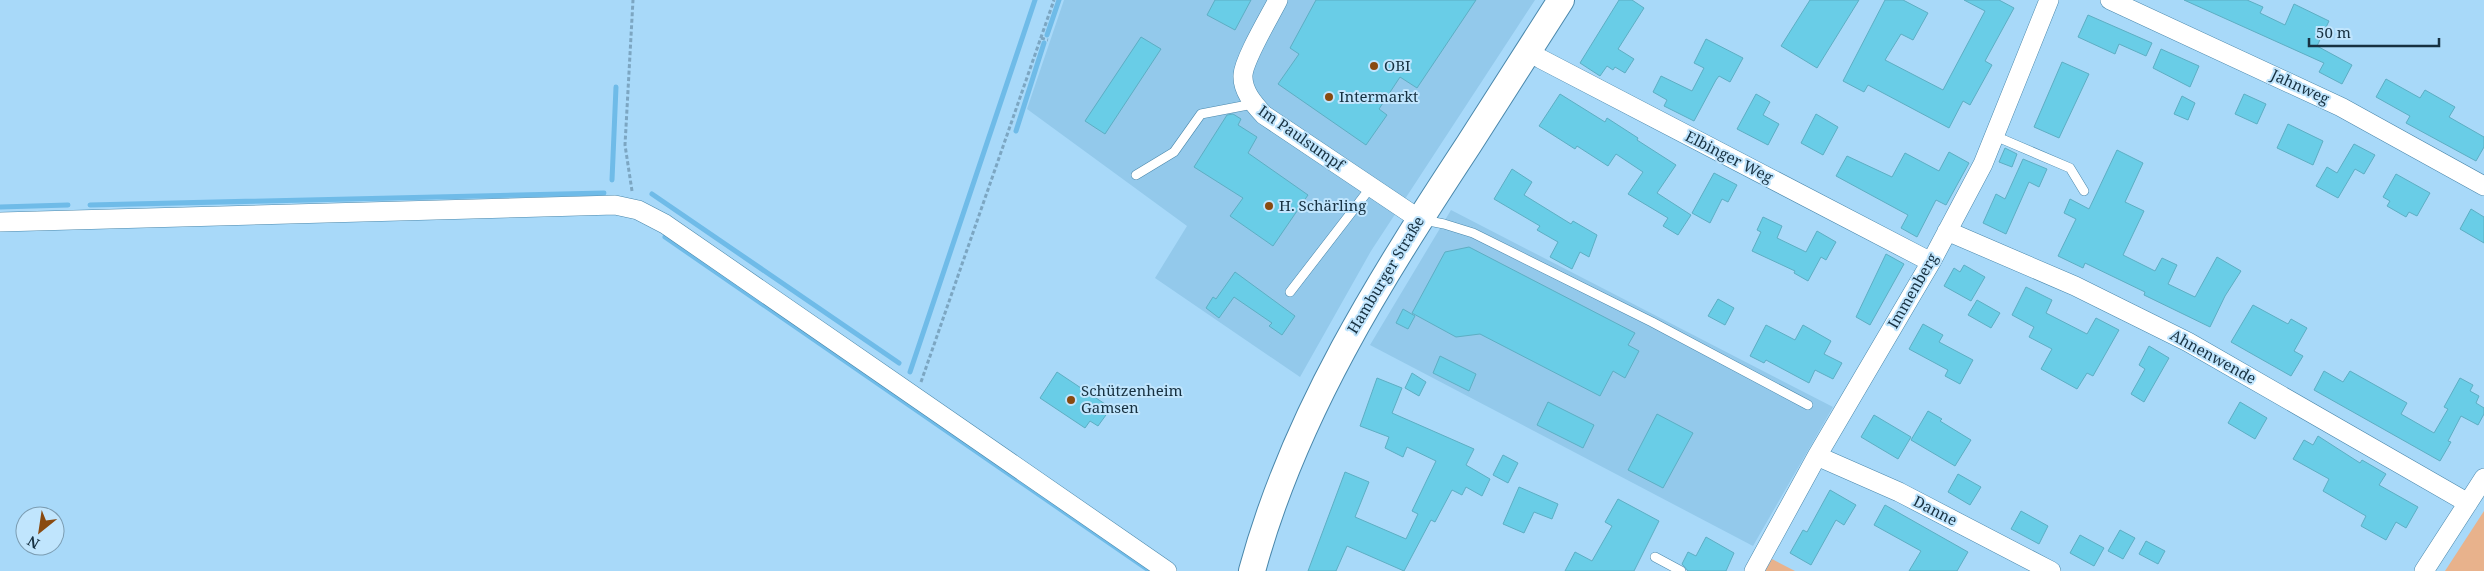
<svg xmlns="http://www.w3.org/2000/svg" width="2484" height="571" font-family="'Noto Serif',serif">
  <style>
    .built { fill: #93c9eb }
    .green { fill: #e8b28c }
    .lines { fill: none; stroke-linecap: round; stroke-linejoin: round }
    .stream { stroke: #6fbbe8; stroke-width: 5 }
    .building { fill: #69cde7; stroke: #5daec3 }
    .lane-casing { stroke: #4987ab; stroke-width: 10 }
    .street-casing { stroke: #4987ab; stroke-width: 20 }
    .secondary-casing { stroke: #4987ab; stroke-width: 28 }
    .path { stroke: #7ca6c2; stroke-width: 3; stroke-dasharray: 4 2.5; stroke-linecap: butt }
    .lane { stroke: #fff; stroke-width: 9 }
    .street { stroke: #fff; stroke-width: 19 }
    .secondary { stroke: #fff; stroke-width: 26 }
    .poi-dot { fill: #894a10; stroke: #c0e5fd; stroke-width: 2 }
    .labels { text-anchor: middle; stroke-width: 4; stroke-linejoin: round; paint-order: stroke }
    .poi-label { font-size: 15px; fill: #173141; stroke: #c0e5fd; text-anchor: start }
    .street-label { font-size: 15px; fill: #173141; stroke: #c0e5fd }
  </style>
  <rect width="100%" height="100%" fill="#a8d9f9"/>
  <!-- built -->
  <path class="built" d="M1064 0H1535L1371 251 1300 377 1155 278 1187 226 1027 109Z
    M1451 210 1833 407 1753 546 1370 345Z"/>
  <!-- green -->
  <path class="green" d="M2484 511V571H2445Z
    M1772 559 1795 571H1765Z"/>
  <g class="lines">
    <!-- stream -->
    <path class="stream" d="M1047 35 1059 0
      M1016 131 1044 43
      M612 180 616 87
      M652 194 899 363
      M90 205 604 193
      M0 207 68 205
      M665 237 1150 571
      M910 372 1035 0"/>
  </g>
  <!-- building -->
  <path class="building" d="M1215 0H1251L1235 30 1207 15Z
    M1316 0H1476L1417 88 1400 77 1379 109 1387 115 1366 145 1278 84 1299 54 1290 48Z
    M1619 0H1632L1644 8 1618 49 1634 59 1625 73 1615 67 1613 70 1607 66 1600 76 1580 63Z
    M1810 0H1859L1817 68 1781 46Z
    M1885 0H1903L1928 13 1913 40 1901 34 1885 60 1943 90 1985 11 1964 0H1999L2014 8 1985 61 1992 65 1970 105 1963 101 1949 128 1868 85 1864 92 1843 81Z
    M2184 0H2247L2263 7 2260 13 2285 25 2294 4 2329 21 2317 46 2352 65 2342 84 2319 72 2324 63Z
    M2088 15 2152 43 2146 56 2119 44 2115 54 2078 37Z
    M1141 37 1161 49 1105 134 1085 121Z
    M1706 39 1743 58 1730 82 1719 76 1716 80 1694 121 1664 106 1667 100 1653 92 1661 76 1692 91 1704 68 1694 63Z
    M2161 49 2199 66 2190 87 2153 68Z
    M2062 62 2089 74 2059 138 2034 127Z
    M2386 79 2420 98 2425 90 2455 107 2449 117 2484 137V147L2476 161 2406 123 2410 116 2376 97Z
    M1560 94 1605 122 1607 118 1638 138 1637 140 1676 165 1657 193 1691 215 1678 235 1663 226 1668 218 1628 194 1643 172 1616 154 1608 166 1577 146 1575 149 1539 126Z
    M1756 94 1770 102 1763 115 1779 124 1768 145 1737 129Z
    M2244 94 2266 104 2257 124 2235 114Z
    M2182 96 2195 103 2188 120 2174 114Z
    M1233 114 1241 119 1238 125 1257 137 1248 153 1308 195 1273 246 1230 216 1243 198 1194 167 1227 115Z
    M1816 114 1838 127 1823 155 1801 143Z
    M2288 124 2323 141 2313 165 2277 148Z
    M2354 144 2375 155 2364 174 2355 169 2338 198 2316 186 2327 167 2337 173Z
    M2005 148 2017 154 2012 167 1999 162Z
    M2117 150 2143 163 2125 202 2144 211 2123 255 2155 271 2162 258 2177 265 2168 284 2195 297 2217 257 2241 271 2225 296 2210 327 2144 295 2145 292 2085 263 2083 268 2058 256 2076 219 2064 213 2070 199 2089 209Z
    M1949 152 1969 163 1946 205 1936 200 1917 237 1901 228 1908 215 1836 176 1847 156 1892 177 1905 153 1939 171Z
    M2023 159 2047 169 2039 187 2029 182 2006 234 1983 223 1996 194 2005 199Z
    M1512 169 1532 182 1524 195 1571 224 1573 221 1597 235 1589 257 1580 252 1572 269 1550 257 1558 242 1537 230 1540 226 1494 199Z
    M1714 173 1737 185 1728 202 1722 199 1710 223 1692 213Z
    M2396 174 2430 193 2417 216 2409 212 2406 217 2387 206 2390 201 2383 197Z
    M2471 209 2484 217V243L2460 229Z
    M1763 217 1782 226 1777 238 1806 252 1817 231 1836 242 1826 260 1821 257 1808 281 1794 273 1795 271 1752 251 1761 232 1757 230Z
    M1469 247 1635 333 1628 345 1639 351 1625 378 1613 371 1600 396 1480 334 1456 337 1412 313 1445 252Z
    M1886 254 1904 264 1870 325 1856 317Z
    M1964 265 1985 277 1971 301 1944 286 1954 268 1960 272Z
    M1235 272 1295 316 1282 335 1269 326 1272 323 1234 297 1219 318 1206 308 1213 297 1216 299Z
    M2026 287 2052 300 2046 313 2087 334 2096 318 2119 330 2093 376 2087 373 2077 389 2041 369 2052 349 2029 337 2034 327 2012 315Z
    M1718 299 1734 308 1725 325 1708 316Z
    M1977 300 2000 313 1991 328 1968 315Z
    M2253 305 2288 324 2291 319 2307 328 2294 351 2303 356 2291 376 2231 342Z
    M1403 309 1415 316 1408 329 1396 323Z
    M1923 324 1943 335 1939 342 1973 360 1960 384 1945 376 1948 370 1909 349Z
    M1766 325 1795 340 1803 325 1831 341 1824 354 1842 363 1833 379 1815 370 1809 383 1766 360 1764 363 1750 356Z
    M2149 346 2169 358 2144 402 2131 394 2145 369 2139 365Z
    M1440 356 1476 374 1469 391 1433 373Z
    M2324 371 2343 382 2350 371 2407 403 2401 414 2434 433 2448 409 2444 407 2460 378 2473 385 2470 391 2479 396 2476 403 2484 408V414L2478 425 2461 416 2448 441 2451 442 2440 461 2314 390Z
    M1057 372 1111 408 1098 426 1090 421 1085 428 1040 398Z
    M1412 373 1426 382 1419 396 1405 388Z
    M1377 378 1402 388 1392 413 1474 449 1466 465 1490 479 1482 496 1466 487 1462 495 1452 490 1435 522 1431 520 1404 571 1347 546 1336 571H1308L1345 472 1369 482 1355 517 1406 539 1418 514 1412 511 1436 461 1407 447 1403 457 1385 448 1389 437 1360 426Z
    M1548 402 1594 425 1583 448 1537 425Z
    M2240 402 2267 418 2255 439 2228 423Z
    M1928 411 1942 419 1940 421 1971 440 1955 466 1911 440Z
    M1657 414 1693 433 1663 488 1628 470Z
    M1874 415 1911 437 1898 459 1861 437Z
    M2318 436 2360 463 2362 460 2386 474 2379 485 2418 507 2406 528 2396 522 2386 540 2361 526 2366 516 2323 491 2329 479 2293 459 2304 440 2313 445Z
    M1503 455 1518 463 1508 483 1493 475Z
    M1958 474 1981 487 1970 505 1948 492Z
    M1519 487 1558 504 1552 519 1534 512 1524 533 1503 524Z
    M1830 490 1856 505 1844 525 1836 520 1811 565 1790 553 1803 530 1807 532Z
    M1618 499 1659 521 1634 571H1565L1575 552 1592 561 1612 526 1605 522Z
    M1885 505 1968 552 1957 571H1909L1921 551 1874 525Z
    M2021 511 2048 526 2039 544 2011 529Z
    M2120 530 2135 538 2123 559 2108 551Z
    M2080 535 2104 548 2094 566 2070 553Z
    M1706 537 1734 553 1726 571H1688L1682 564 1688 552 1696 556Z
    M2146 541 2165 551 2158 564 2139 554Z"/>
  <g class="lines">
    <defs>
      <path id="lane" d="M1995 136 2070 168 2084 191
        M1136 175 1174 152 1201 114 1253 104
        M1424 220 1444 224 1473 233 1652 322 1808 405
        M1290 292 1371 187
        M1655 557 1681 571"/>
      <path id="street" d="M1278 0C1270 16 1244 59 1243 75 1242 91 1254 104 1264 115L1419 219
        M2110 0 2341 107 2484 186
        M1528 51 1541 59 1931 262
        M0 222 615 205 638 210 665 224 1167 571
        M1947 231 2075 286 2188 342 2468 503
        M1817 456 1899 492 2051 571
        M1754 571 1817 456 1931 262 1983 164 2049 0
        M2424 571 2484 478"/>
      <path id="secondary" d="M1252 571C1294 415 1381 278 1469 144 1500 96 1530 48 1561 0"/>
    </defs>
    <!-- lane casing -->
    <use href="#lane" class="lane-casing"/>
    <!-- street casing -->
    <use href="#street" class="street-casing"/>
    <!-- secondary casing -->
    <use href="#secondary" class="secondary-casing"/>
    <!-- path -->
    <path class="path" d="M1041 38 1048 40
      M632 191 625 145 633 0
      M921 382 1054 0"/>
    <!-- lane -->
    <use href="#lane" class="lane"/>
    <!-- street -->
    <use href="#street" class="street"/>
    <!-- secondary -->
    <use href="#secondary" class="secondary"/>
  </g>
  <!-- markers -->
  <g class="poi-dot">
    <circle cx="1374" cy="66" r="5"/>
    <circle cx="1329" cy="97" r="5"/>
    <circle cx="1269" cy="206" r="5"/>
    <circle cx="1071" cy="400" r="5"/>
  </g>
  <g class="labels">
    <!-- poi labels -->
    <g class="poi-label">
      <text x="1384" y="71">OBI</text>
      <text x="1339" y="102">Intermarkt</text>
      <text x="1279" y="211">H. Schärling</text>
      <text x="1081" y="396">Schützenheim<tspan x="1081" dy="17">Gamsen</tspan></text>
    </g>
    <!-- street labels -->
    <g class="street-label">
      <text transform="translate(2300 87) rotate(25)" y="5">Jahnweg</text>
      <text transform="translate(1301 138) rotate(35)" y="5">Im Paulsumpf</text>
      <text transform="translate(1729 157) rotate(27)" y="5">Elbinger Weg</text>
      <text transform="translate(1386 275) rotate(-59)" y="5">Hamburger Straße</text>
      <text transform="translate(1913 291) rotate(-60)" y="5">Immenberg</text>
      <text transform="translate(2213 357) rotate(29)" y="5">Ahnenwende</text>
      <text transform="translate(1935 511) rotate(27)" y="5">Danne</text>
    </g>
  </g>
  <!-- north arrow -->
  <g transform="translate(40 531) rotate(210)"><circle r="24" fill="#c0e5fd" stroke="#7c9db2"/>
  <path d="M0-4L9 19L0 12L-9 19Z" fill="#894a10"/>
  <text y="-8" font-size="14" font-weight="bold" text-anchor="middle" fill="#173141">N</text>
  </g>
  <!-- scale -->
  <path d="M2309 38v8h130v-8" fill="none" stroke="#173141" stroke-width="2.5"/>
  <text x="2316" y="38" font-size="15" fill="#173141" stroke="#c0e5fd" stroke-width="4" paint-order="stroke">50 m</text>
</svg>
